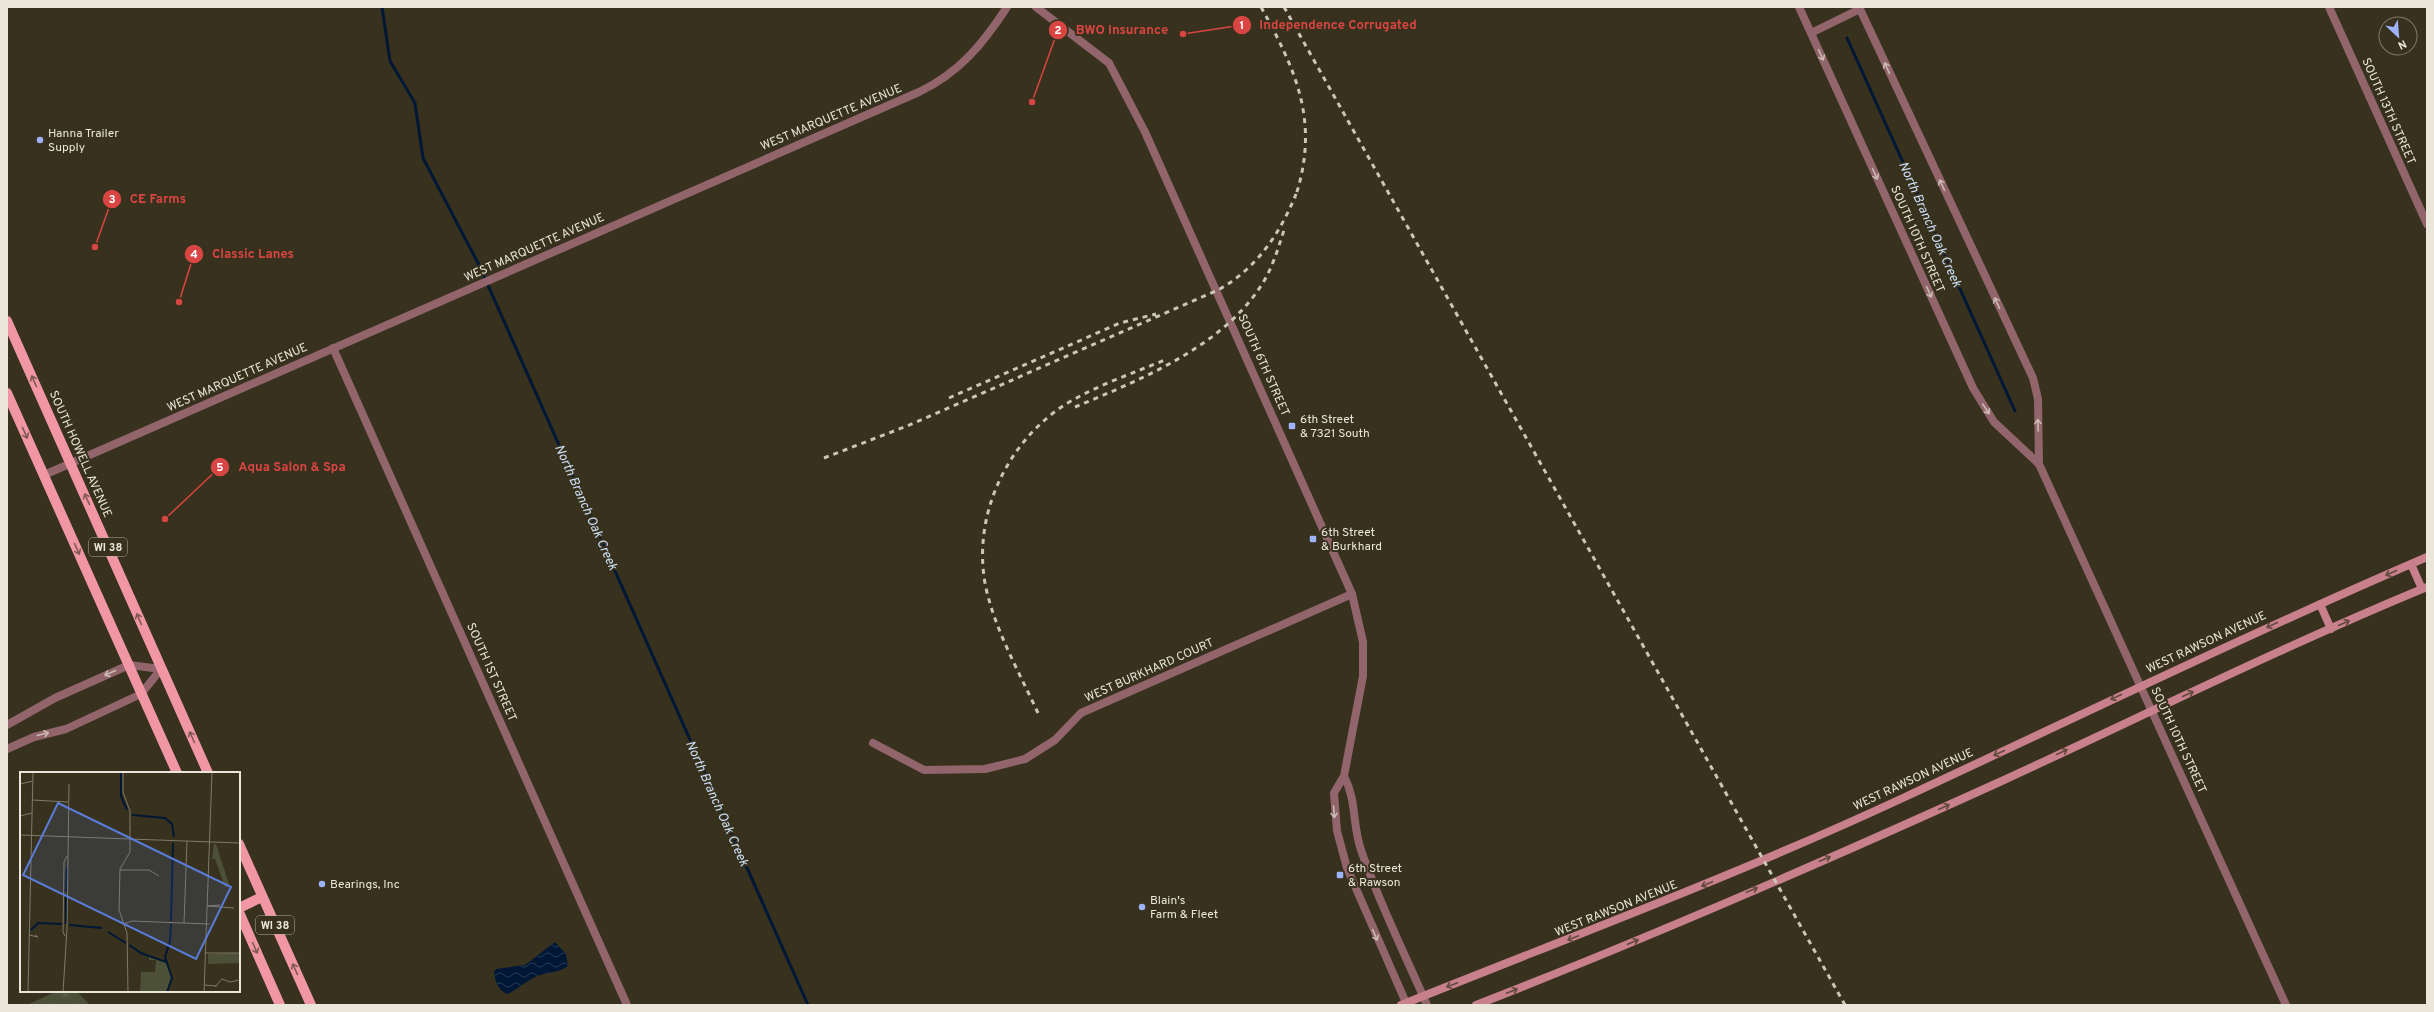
<svg xmlns="http://www.w3.org/2000/svg" width="2434" height="1012" font-family="Overpass,sans-serif">
  <style>
    .grass { fill: url(#grass-tufts) }
    .water { fill: url(#water-waves) }
    .lines { fill: none; stroke-linecap: round; stroke-linejoin: round }
    .stream { stroke: #001836; stroke-width: 3 }
    .minor { stroke: #92656c; stroke-width: 8 }
    .tertiary { stroke: #92656c; stroke-width: 8 }
    .secondary { stroke: #c8818c; stroke-width: 8 }
    .primary { stroke: #f196a5; stroke-width: 10 }
    .rail { stroke: #cac7b8; stroke-width: 3; stroke-dasharray: 5 5; stroke-linecap: butt }
    .oneway { stroke: #cbbab4 }
    .oneway2 { stroke: #815953 }
    .oneway3 { stroke: #62493e }
    .poi-dot { fill: #9fb3fd; stroke: #37311d; stroke-width: 1.5 }
    .labels { text-anchor: middle; stroke-width: 4; stroke-linejoin: round; paint-order: stroke }
    .shield { fill: #37311d; stroke: #b4b0a1; stroke-width: 1 }
    .shield-label { font-size: 11px; font-weight: bold; fill: #eae7da }
    .street-label { font-size: 12px; fill: #eae7da; stroke: #37311d }
    .poi-label { font-size: 12px; fill: #eae7da; stroke: #37311d; text-anchor: start }
    .water-label { font-size: 13px; font-style: italic; fill: #cde1f9; stroke: #37311d }
    .inset-river { fill: none; stroke: #001836; stroke-width: 2 }
    .inset-road { fill: none; stroke: #7f7a69; stroke-width: 1 }
    .view { fill: #5a7cd9; fill-opacity: 0.15; stroke: #5a7cd9; stroke-width: 2 }
    .inset-edge { fill: none; stroke: #eae7da; stroke-width: 2 }
    .leader { fill: none; stroke: #d94543; stroke-width: 1.5 }
    .callout-dot { fill: #d94543; stroke: #37311d; stroke-width: 1.5 }
    .mark-label { font-size: 12px; text-anchor: middle; font-weight: bold; fill: #fff }
    .callout-label { font-size: 13px; text-anchor: middle; font-weight: bold; fill: #d94543; stroke: #37311d; stroke-width: 4; stroke-linejoin: round; paint-order: stroke }
  </style>
  <defs>
    <pattern id="grass-tufts" width="24" height="20" patternUnits="userSpaceOnUse"><rect width="24" height="20" fill="#4c5036"/><path d="M3 7l-1-3M5 7V3M7 7l1-3M15 17l-1-3M17 17v-4M19 17l1-3" fill="none" stroke="#666952"/></pattern>
    <pattern id="water-waves" width="16" height="10" patternUnits="userSpaceOnUse"><rect width="16" height="10" fill="#001836"/><path d="M0 5q4-4 8 0t8 0" fill="none" stroke="#253a52"/></pattern>
  </defs>
  <rect width="100%" height="100%" fill="#37311d"/>
  <!-- grass -->
  <path class="grass" d="M57 991H76L90 1005H27Z"/>
  <!-- water -->
  <path class="water" d="M555 942 566 954 568 966C560 972 550 972 540 975 528 979 519 989 507 994 498 990 495 981 494 972L496 969 525 965Z"/>
  <g class="lines">
    <!-- stream -->
    <path class="stream" d="M382 7 390 61 415 103 423 158 479 265 808 1005
      M1847 38 2015 411"/>
    <!-- minor -->
    <path class="minor" d="M1799 7 1973 388 1994 422 2039 464 2286 1005
      M1859 7 2033 378 2038 399 2039 464
      M1811 33 1860 9
      M333 348 627 1005
      M7 725 55 698 129 665 161 669
      M873 743 924 770 985 769 1025 759 1055 740 1081 713 1352 594
      M7 749 34 737 66 729 141 694 161 669"/>
    <!-- tertiary -->
    <path class="tertiary" d="M1036 7 1109 63 1145 132 1352 594 1363 642V676L1344 776 1334 793 1337 831 1347 868 1407 1005
      M2329 7 2427 224
      M44 475 919 92C959 73 983 44 1007 7
      M1344 776C1357 801 1352 824 1361 850 1379 903 1405 954 1427 1005"/>
    <!-- secondary -->
    <path class="secondary" d="M2411 564 2422 589
      M2320 604 2331 629
      M1401 1005C1570 937 1740 874 1905 797 2079 716 2251 633 2427 557
      M1476 1005C1654 936 1830 859 2004 780 2145 715 2284 646 2427 587"/>
    <!-- primary -->
    <path class="primary" d="M7 321 208 773
      M7 393 177 773
      M239 844 311 1005
      M239 908 262 897
      M239 912 280 1005"/>
    <!-- rail -->
    <path class="rail" d="M1261 7C1297 72 1320 123 1295 198
      M1284 7 1845 1005
      M949 398 1120 323 1156 314
      M1075 407C1142 379 1225 346 1264 281 1274 264 1279 245 1285 227
      M824 458 907 426 1218 290C1256 269 1280 234 1296 194
      M1038 713C1021 676 1000 639 989 600 968 529 1000 450 1060 408 1089 388 1134 373 1167 359"/>
  </g>
  <!-- one-way arrows -->
  <defs><path id="oneway-shaft" d="M-6 0H5M1.5-3L5.5 0L1.5 3" fill="none" stroke-width="1.6" stroke-linecap="round" stroke-linejoin="round"/></defs>
  <g class="oneway">
    <use href="#oneway-shaft" transform="translate(1821 55) rotate(66)"/>
    <use href="#oneway-shaft" transform="translate(1887 68) rotate(-115)"/>
    <use href="#oneway-shaft" transform="translate(1875 174) rotate(66)"/>
    <use href="#oneway-shaft" transform="translate(1942 185) rotate(-115)"/>
    <use href="#oneway-shaft" transform="translate(1929 292) rotate(66)"/>
    <use href="#oneway-shaft" transform="translate(1997 303) rotate(-115)"/>
    <use href="#oneway-shaft" transform="translate(1986 409) rotate(57)"/>
    <use href="#oneway-shaft" transform="translate(2038 425) rotate(-91)"/>
    <use href="#oneway-shaft" transform="translate(110 673) rotate(156)"/>
    <use href="#oneway-shaft" transform="translate(43 734) rotate(-14)"/>
    <use href="#oneway-shaft" transform="translate(1334 812) rotate(86)"/>
    <use href="#oneway-shaft" transform="translate(1375 935) rotate(66)"/>
  </g>
  <g class="oneway2">
    <use href="#oneway-shaft" transform="translate(34 381) rotate(-114)"/>
    <use href="#oneway-shaft" transform="translate(25 433) rotate(66)"/>
    <use href="#oneway-shaft" transform="translate(87 499) rotate(-114)"/>
    <use href="#oneway-shaft" transform="translate(77 549) rotate(66)"/>
    <use href="#oneway-shaft" transform="translate(139 619) rotate(-113)"/>
    <use href="#oneway-shaft" transform="translate(192 737) rotate(-114)"/>
    <use href="#oneway-shaft" transform="translate(255 948) rotate(66)"/>
    <use href="#oneway-shaft" transform="translate(295 969) rotate(-114)"/>
  </g>
  <g class="oneway3">
    <use href="#oneway-shaft" transform="translate(2391 573) rotate(156)"/>
    <use href="#oneway-shaft" transform="translate(2344 623) rotate(-24)"/>
    <use href="#oneway-shaft" transform="translate(2272 625) rotate(155)"/>
    <use href="#oneway-shaft" transform="translate(2188 694) rotate(-24)"/>
    <use href="#oneway-shaft" transform="translate(2116 697) rotate(155)"/>
    <use href="#oneway-shaft" transform="translate(2062 752) rotate(-25)"/>
    <use href="#oneway-shaft" transform="translate(1999 753) rotate(155)"/>
    <use href="#oneway-shaft" transform="translate(1944 807) rotate(-24)"/>
    <use href="#oneway-shaft" transform="translate(1825 859) rotate(-23)"/>
    <use href="#oneway-shaft" transform="translate(1707 884) rotate(157)"/>
    <use href="#oneway-shaft" transform="translate(1752 890) rotate(-23)"/>
    <use href="#oneway-shaft" transform="translate(1573 938) rotate(158)"/>
    <use href="#oneway-shaft" transform="translate(1633 942) rotate(-23)"/>
    <use href="#oneway-shaft" transform="translate(1452 985) rotate(159)"/>
    <use href="#oneway-shaft" transform="translate(1512 991) rotate(-21)"/>
  </g>
  <!-- markers -->
  <g class="poi-dot">
    <circle cx="40" cy="140" r="4"/>
    <rect x="1288" y="422" width="8" height="8" rx="2"/>
    <rect x="1309" y="535" width="8" height="8" rx="2"/>
    <rect x="1336" y="871" width="8" height="8" rx="2"/>
    <circle cx="322" cy="884" r="4"/>
    <circle cx="1142" cy="907" r="4"/>
  </g>
  <g class="labels">
    <!-- shield labels -->
    <g class="shield">
      <rect x="89" y="538" width="38" height="18" rx="3"/>
      <rect x="256" y="916" width="38" height="18" rx="3"/>
    </g>
    <g class="shield-label">
      <text x="108" y="551">WI 38</text>
      <text x="275" y="929">WI 38</text>
    </g>
    <!-- street labels -->
    <g class="street-label">
      <text transform="translate(2389 111) rotate(66)" y="4">SOUTH 13TH STREET</text>
      <text transform="translate(831 117) rotate(-23)" y="4">WEST MARQUETTE AVENUE</text>
      <text transform="translate(1918 239) rotate(66)" y="4">SOUTH 10TH STREET</text>
      <text transform="translate(534 247) rotate(-24)" y="4">WEST MARQUETTE AVENUE</text>
      <text transform="translate(1264 365) rotate(66)" y="4">SOUTH 6TH STREET</text>
      <text transform="translate(237 377) rotate(-24)" y="4">WEST MARQUETTE AVENUE</text>
      <text transform="translate(81 454) rotate(66)" y="4">SOUTH HOWELL AVENUE</text>
      <text transform="translate(2206 642) rotate(-25)" y="4">WEST RAWSON AVENUE</text>
      <text transform="translate(1149 670) rotate(-24)" y="4">WEST BURKHARD COURT</text>
      <text transform="translate(492 672) rotate(66)" y="4">SOUTH 1ST STREET</text>
      <text transform="translate(2179 740) rotate(65)" y="4">SOUTH 10TH STREET</text>
      <text transform="translate(1913 779) rotate(-25)" y="4">WEST RAWSON AVENUE</text>
      <text transform="translate(1616 908) rotate(-22)" y="4">WEST RAWSON AVENUE</text>
    </g>
    <!-- poi labels -->
    <g class="poi-label">
      <text x="48" y="137">Hanna Trailer<tspan x="48" dy="14">Supply</tspan></text>
      <text x="1300" y="423">6th Street<tspan x="1300" dy="14">&amp; 7321 South</tspan></text>
      <text x="1321" y="536">6th Street<tspan x="1321" dy="14">&amp; Burkhard</tspan></text>
      <text x="1348" y="872">6th Street<tspan x="1348" dy="14">&amp; Rawson</tspan></text>
      <text x="330" y="888">Bearings, Inc</text>
      <text x="1150" y="904">Blain's<tspan x="1150" dy="14">Farm &amp; Fleet</tspan></text>
    </g>
    <!-- water labels -->
    <g class="water-label">
      <text transform="translate(1931 224) rotate(66)" y="5">North Branch Oak Creek</text>
      <text transform="translate(587 507) rotate(66)" y="5">North Branch Oak Creek</text>
      <text transform="translate(718 803) rotate(66)" y="5">North Branch Oak Creek</text>
    </g>
  </g>
  <!-- overview -->
  <g transform="translate(20 772)">
    <rect width="220" height="220" fill="#37311d"/>
    <path d="M194 72H196L210 115H205L195 87H192ZM220 181V191L188 192V182Z" fill="#4c5036"/>
    <path d="M129 185 138 186 146 191 152 207 146 220H120L121 200H135L136 188H129Z" fill="#4c5036"/>
    <path class="inset-river" d="M101 0V24L107 38M112 43 145 46 152 52 154 65M46 120 47 95M46 123V152M151 149 153 71M49 153 82 156M11 158 18 151 42 152M88 160 106 171M109 173 121 181 146 190M147 220 152 206 145 185 150 169 151 152"/>
    <path class="inset-road" d="M103 0V20L110 39V56M0 12 13 9M12 28 48 30M0 44 12 41M0 63 220 71M100 98H129L139 104M187 134 214 136M188 134 200 133M164 151 167 69M103 152 112 149 189 152M9 163 18 165 15 163M45 164 43 160 44 90 47 84M186 181H220M184 213 197 214M195 215 202 207 210 210 220 208M8 220 13 0M43 220 47 157 49 12M108 220 107 161 99 138 100 97 110 80V55M184 220 192 0"/>
    <path class="view" d="M38 31 211 115 176 187 3 103Z"/>
    <rect width="220" height="220" class="inset-edge"/>
  </g>
  <!-- callouts -->
  <path class="leader" d="M1183 34L1242 25M1032 102L1058 30M95 247L112 199M179 302L194 254M165 519L220 467"/>
  <g class="callout-dot">
    <circle cx="1183" cy="34" r="4"/>
    <circle cx="1032" cy="102" r="4"/>
    <circle cx="95" cy="247" r="4"/>
    <circle cx="179" cy="302" r="4"/>
    <circle cx="165" cy="519" r="4"/>
    <circle cx="1242" cy="25" r="10"/>
    <circle cx="1058" cy="30" r="10"/>
    <circle cx="112" cy="199" r="10"/>
    <circle cx="194" cy="254" r="10"/>
    <circle cx="220" cy="467" r="10"/>
  </g>
  <g class="mark-label">
    <text x="1242" y="29">1</text>
    <text x="1058" y="34">2</text>
    <text x="112" y="203">3</text>
    <text x="194" y="258">4</text>
    <text x="220" y="471">5</text>
  </g>
  <g class="callout-label">
    <text x="1338" y="29">Independence Corrugated</text>
    <text x="1122" y="34">BWO Insurance</text>
    <text x="158" y="203">CE Farms</text>
    <text x="253" y="258">Classic Lanes</text>
    <text x="292" y="471">Aqua Salon &amp; Spa</text>
  </g>
  <!-- border -->
  <rect width="2434" height="1012" fill="none" stroke="#eae7da" stroke-width="16"/>
  <!-- north arrow -->
  <g transform="translate(2398 36) rotate(154)"><circle r="19" fill="#37311d" stroke="#7f7a69"/>
  <path d="M0-3L7 15L0 10L-7 15Z" fill="#9fb3fd"/>
  <text y="-6" font-size="11" font-weight="bold" text-anchor="middle" fill="#eae7da">N</text>
  </g>
</svg>
